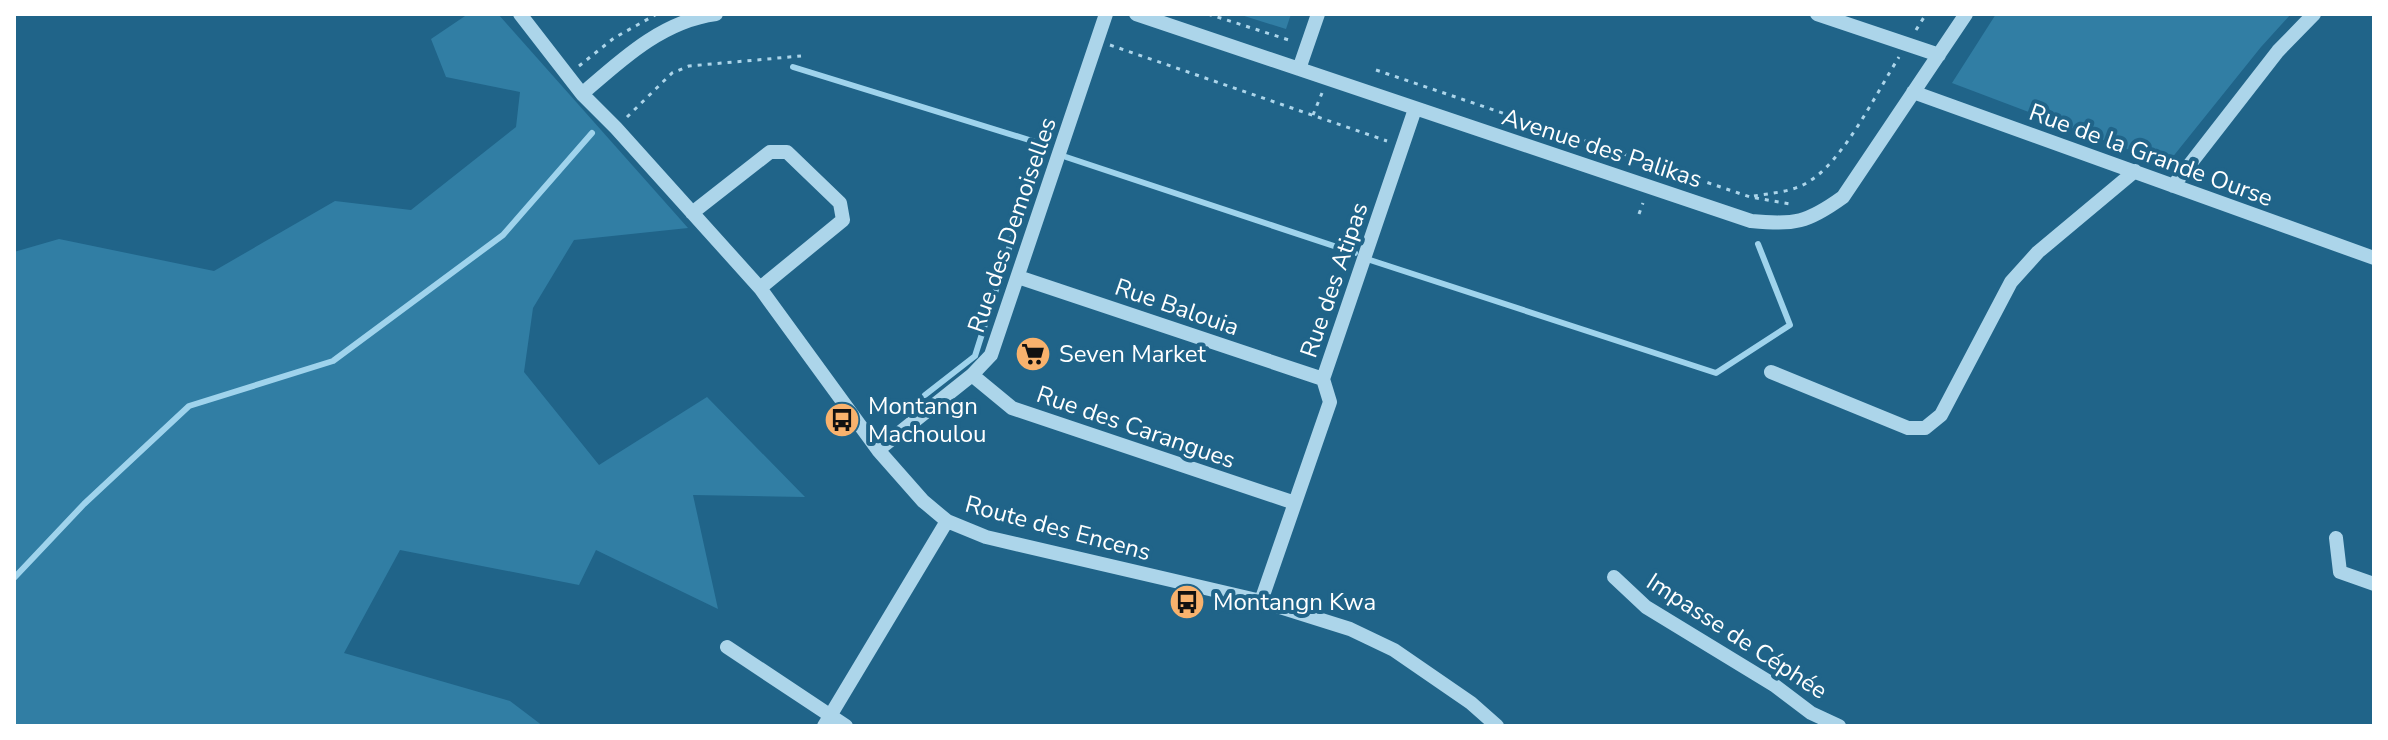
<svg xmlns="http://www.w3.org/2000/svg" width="2388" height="740" font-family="'Nunito Sans',sans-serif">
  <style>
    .green { fill: #317ea4 }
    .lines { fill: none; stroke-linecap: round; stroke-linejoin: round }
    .stream { stroke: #9fd3ec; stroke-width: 6 }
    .path { stroke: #acd5ea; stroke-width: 3; stroke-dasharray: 4 6; stroke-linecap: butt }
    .minor { stroke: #acd5ea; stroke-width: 14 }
    .labels { text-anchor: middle; stroke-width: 8; stroke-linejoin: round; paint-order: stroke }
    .street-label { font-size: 24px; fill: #fff; stroke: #206489 }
    .poi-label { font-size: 24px; fill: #fff; stroke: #206489; text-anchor: start }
  </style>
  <rect width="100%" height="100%" fill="#206489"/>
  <!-- green -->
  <path class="green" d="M468 14H498L688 228 574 240 533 308 524 372 599 465 707 397 805 497 693 495 718 609 596 550 579 585 400 550 344 653 510 701 543 726H14V252L59 239 214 271 335 201 411 210 516 127 520 92 446 77 431 39Z
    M1238 14H1291L1286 29Z
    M1996 14H2291L2261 47 2167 164 1952 83Z"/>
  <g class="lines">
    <!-- stream -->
    <path class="stream" d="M793 67 1042 144 975 356 925 395
      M1066 157 1355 253
      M1370 260 1716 373 1790 325 1758 244
      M14 578 84 504 189 406 333 361 503 235 592 133"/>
    <!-- path -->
    <path class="path" d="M1208 14 1292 41
      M1916 30 1926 14
      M1110 45 1387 141
      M579 66 614 38 657 14
      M1376 70 1750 197 1790 204
      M1313 115 1322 93
      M627 117 672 73 689 66 801 56
      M1754 196C1771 193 1793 192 1808 182 1843 162 1877 92 1899 57
      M1639 214 1643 203"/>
    <!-- minor -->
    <path class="minor" d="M520 14 582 94 616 128 760 288 878 450 923 501 947 521 986 537 1261 601 1350 629 1394 650 1471 703 1497 726
      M1136 14 1751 221C1795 225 1807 223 1843 197L1966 14
      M1817 14 1939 55
      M1299 69 1318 14
      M1913 92 2374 258
      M582 94C621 60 662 21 716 14
      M2173 186 2278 51 2314 14
      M692 213 770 152H787L840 203 843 220 760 288
      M1018 277 1323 379
      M1771 372 1908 428H1925L1941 415 2011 282 2038 252 2135 171
      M972 375 1012 408 1295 503
      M878 450 972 375 991 355 1106 14
      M2336 538 2340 572 2374 584
      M1614 577 1646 607 1774 685 1811 713 1839 726
      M1261 601 1330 402 1323 379 1415 109
      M727 647 846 726
      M824 726 947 521"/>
  </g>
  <!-- icons -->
  <defs>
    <symbol id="supermarket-disc" viewBox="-11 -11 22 22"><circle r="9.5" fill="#f8b26d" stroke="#206489"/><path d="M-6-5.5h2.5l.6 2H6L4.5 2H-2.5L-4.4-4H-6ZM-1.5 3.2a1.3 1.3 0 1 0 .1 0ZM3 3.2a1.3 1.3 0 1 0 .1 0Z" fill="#111"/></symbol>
    <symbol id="bus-disc" viewBox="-11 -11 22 22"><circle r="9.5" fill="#f8b26d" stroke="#206489"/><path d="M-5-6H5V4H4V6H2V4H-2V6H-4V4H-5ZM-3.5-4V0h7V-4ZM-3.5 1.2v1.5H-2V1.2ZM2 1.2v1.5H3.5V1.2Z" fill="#111"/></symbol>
  </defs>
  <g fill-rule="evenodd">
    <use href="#supermarket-disc" x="1013" y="334" width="40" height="40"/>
    <use href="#bus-disc" x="822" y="400" width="40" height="40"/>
    <use href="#bus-disc" x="1167" y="582" width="40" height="40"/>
  </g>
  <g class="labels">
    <!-- street labels -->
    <g class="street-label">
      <text transform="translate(1602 148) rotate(18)" y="8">Avenue des Palikas</text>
      <text transform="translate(2151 155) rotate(20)" y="8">Rue de la Grande Ourse</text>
      <text transform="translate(1012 225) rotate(-71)" y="8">Rue des Demoiselles</text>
      <text transform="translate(1334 280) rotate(-71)" y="8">Rue des Atipas</text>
      <text transform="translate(1177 307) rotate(19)" y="8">Rue Balouia</text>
      <text transform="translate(1136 427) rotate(19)" y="8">Rue des Carangues</text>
      <text transform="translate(1058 528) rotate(15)" y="8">Route des Encens</text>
      <text transform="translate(1737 636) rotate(33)" y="8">Impasse de Céphée</text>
    </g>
    <!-- poi labels -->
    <g class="poi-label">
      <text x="1059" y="362">Seven Market</text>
      <text x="868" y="414">Montangn<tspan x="868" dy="28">Machoulou</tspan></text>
      <text x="1213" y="610">Montangn Kwa</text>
    </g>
  </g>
  <!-- border -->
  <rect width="2388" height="740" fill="none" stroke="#ffffff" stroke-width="32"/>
</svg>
